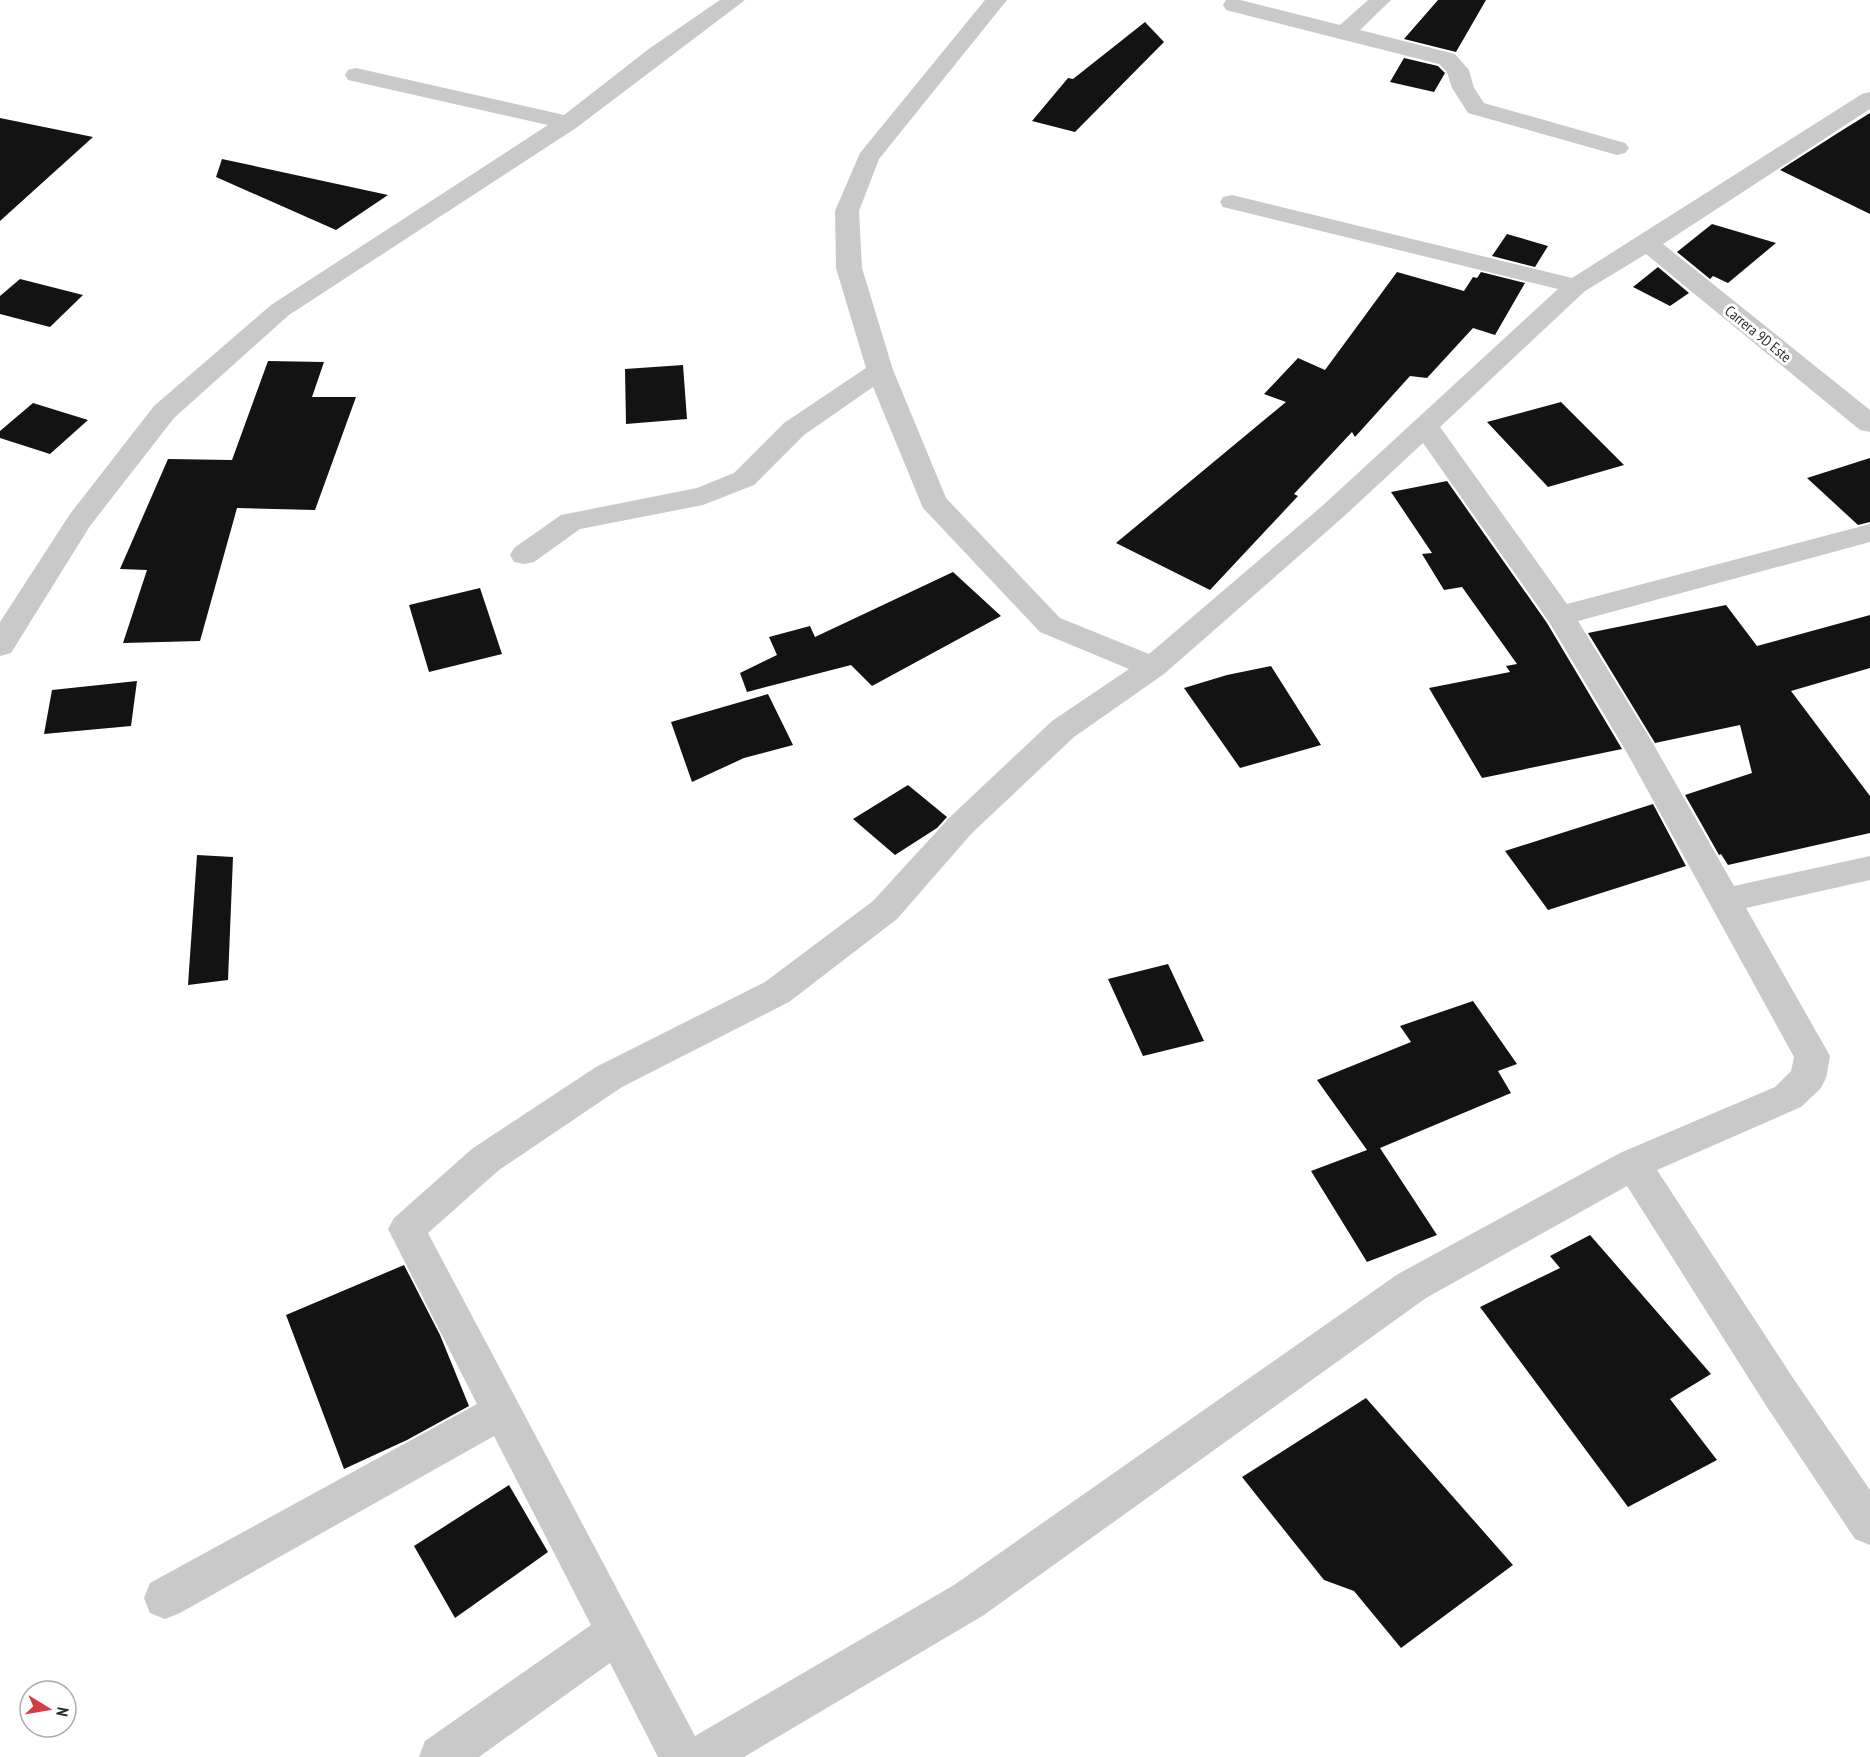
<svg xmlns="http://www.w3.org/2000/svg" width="1870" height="1757" font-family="'PT Sans Narrow',sans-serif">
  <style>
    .building { fill: #131313 }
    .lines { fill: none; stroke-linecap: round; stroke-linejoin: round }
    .minor { fill: #c9c9c9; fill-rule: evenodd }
    .labels { text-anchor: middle; stroke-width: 6; stroke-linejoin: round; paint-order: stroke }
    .far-street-label { font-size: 15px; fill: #2c2c2c; stroke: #fff }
  </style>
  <rect width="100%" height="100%" fill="#fff"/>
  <!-- building -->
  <path class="building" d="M1438 0H1486L1456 52 1404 39Z
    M1145 22 1164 42 1075 132 1032 121 1068 78 1073 79Z
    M1404 58 1438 66 1445 73 1434 92 1390 82Z
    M1870 113V214L1780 170 1841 131Z
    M0 118 93 137 0 221Z
    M222 159 388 195 336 230 216 177Z
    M1712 224 1776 243 1728 283 1713 276 1710 279 1677 252Z
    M1507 234 1548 246 1535 267 1492 256Z
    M1658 267 1689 293 1670 306 1633 287Z
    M1397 272 1464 291 1473 277 1477 278 1481 272 1525 283 1495 335 1473 328 1427 378 1410 376 1355 437 1352 432 1294 494 1298 496 1210 590 1116 543 1286 402 1264 394 1298 358 1325 370Z
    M20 279 83 295 50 327 0 314V296Z
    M268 361 324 362 312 397H356L315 510 237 508 200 641 123 643 147 570 120 569 168 459 232 460Z
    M683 365 687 419 626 424 625 369Z
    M1561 402 1624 465 1548 487 1487 422Z
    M33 403 88 420 50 454 0 438V431Z
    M1870 458V522L1858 525 1807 478Z
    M1447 481 1547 623 1622 749 1482 778 1429 688 1510 672 1506 666 1517 664 1462 587 1444 590 1422 554 1432 553 1391 492Z
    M953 572 1001 616 872 686 851 665 747 692 740 673 777 655 769 637 810 626 815 637Z
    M480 588 502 654 429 672 409 605Z
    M1726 605 1757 646 1870 615V668L1791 691 1870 796V833L1728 865 1721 854 1719 855 1685 795 1752 773 1740 725 1655 743 1588 633Z
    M1271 666 1321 745 1240 768 1184 688 1227 675Z
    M137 681 131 726 44 734 52 690Z
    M768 694 793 745 744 758 692 782 671 722Z
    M908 785 947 817 937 828 895 855 853 819Z
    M1653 804 1686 866 1548 910 1505 851Z
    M197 855 233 857 228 980 188 985Z
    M1168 964 1204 1041 1143 1056 1108 979Z
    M1473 1001 1517 1064 1498 1071 1511 1093 1380 1148 1437 1235 1367 1262 1311 1171 1367 1150 1317 1080 1411 1042 1400 1026Z
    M1590 1235 1711 1374 1670 1399 1717 1460 1628 1507 1480 1307 1560 1268 1550 1256Z
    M404 1265 440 1335 469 1406 407 1440 344 1469 286 1315Z
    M1366 1398 1513 1565 1401 1648 1354 1591 1324 1580 1242 1477Z
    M509 1485 548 1552 455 1618 414 1546Z"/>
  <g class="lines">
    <!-- minor -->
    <path class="minor" d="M720 0H745L576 128 289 315 174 418 90 526 11 653 0 656V622L70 514 154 406 271 305 548 125 348 80 345 75 348 70 356 68 564 115 650 48Z
      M985 0H1007L879 159 859 211 862 268 893 370 946 498 1060 618 1149 654 1321 507 1558 289 1223 207 1220 202 1223 197 1232 195 1572 278 1862 94 1870 92V109L1663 244 1870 410V432L1860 430 1646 254 1585 291 1440 427 1567 604 1870 524V542L1578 621 1651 740 1734 886 1870 856V880L1746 908 1830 1056 1826 1078 1821 1088 1801 1107 1657 1170 1795 1381 1870 1490V1545L1855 1539 1767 1407 1627 1186 1426 1298 984 1615 744 1757H658L610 1663 479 1757H419L425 1741 591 1625 494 1436 180 1613 165 1619 150 1613 144 1598 150 1583 477 1404 388 1229 394 1218 473 1148 596 1067 765 982 873 901 950 817 1052 721 1129 669 1040 632 923 508 873 387 804 435 754 485 703 505 580 529 534 562 524 564 514 562 510 555 514 548 561 515 697 488 734 473 784 423 866 368 836 268 835 211 860 153ZM1423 443 1549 622 1626 751 1794 1057 1791 1071 1775 1087 1620 1153 1398 1274 954 1585 695 1736 428 1233 499 1170 622 1087 789 1002 897 919 972 833 1074 737 1164 674 1341 519Z
      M1226 0H1240L1340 25 1368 0H1391L1360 30 1455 54 1469 70 1474 88 1484 103 1625 143 1629 148 1625 153 1617 155 1468 113 1452 88 1447 72 1439 64 1226 10 1223 5Z"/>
  </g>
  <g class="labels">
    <!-- far-street labels -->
    <g class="far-street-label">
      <text transform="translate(1758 334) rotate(39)" y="5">Carrera 9D Este</text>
    </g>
  </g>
  <!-- north arrow -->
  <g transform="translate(48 1709) rotate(101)"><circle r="28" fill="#ffffff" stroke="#ababab" stroke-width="1.5"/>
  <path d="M0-4.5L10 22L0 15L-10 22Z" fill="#d43d45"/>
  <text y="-9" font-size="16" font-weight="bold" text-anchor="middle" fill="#2c2c2c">N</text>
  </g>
</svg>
